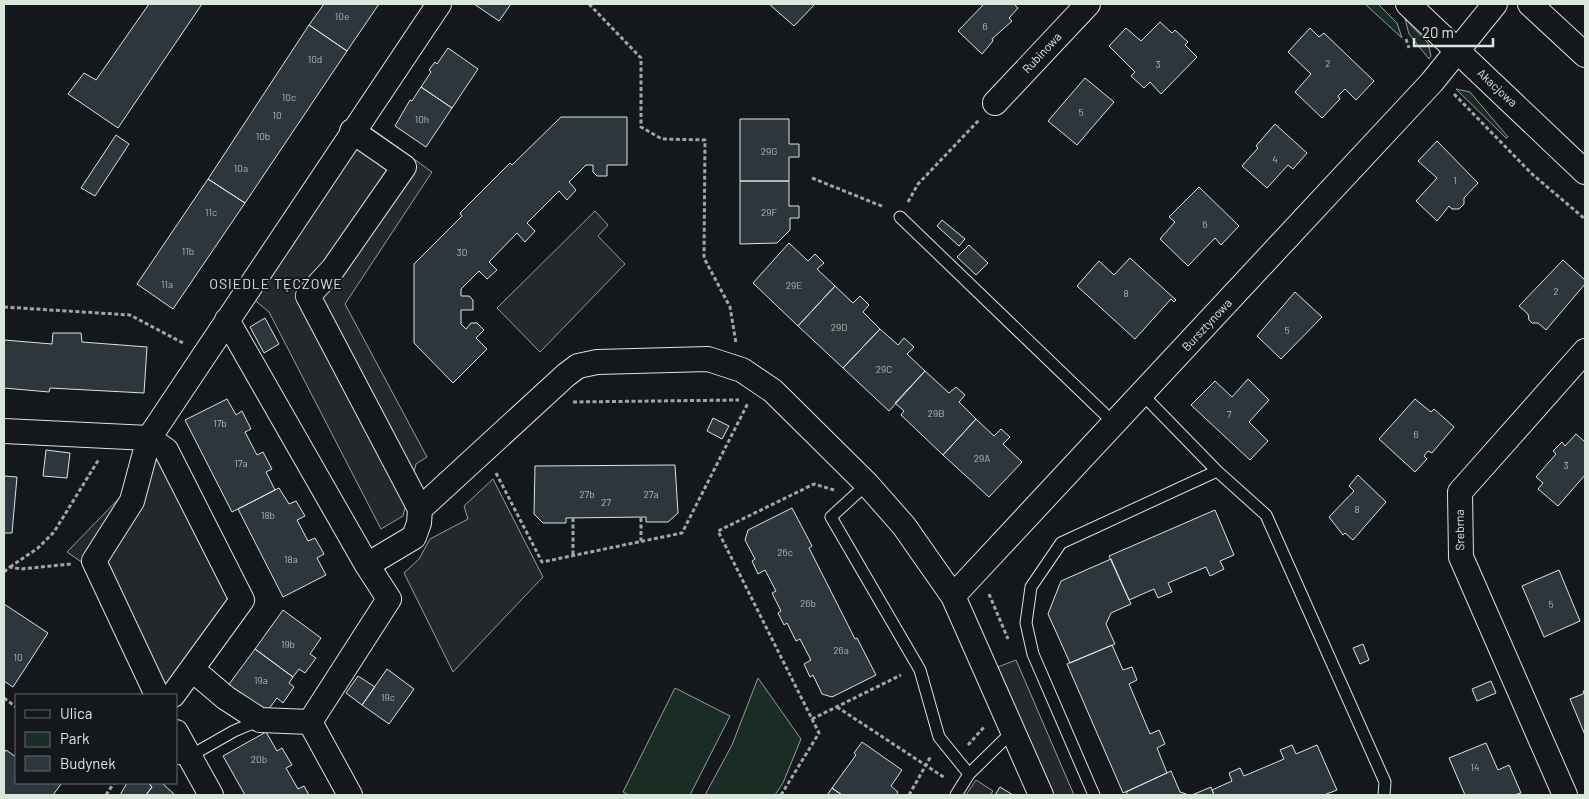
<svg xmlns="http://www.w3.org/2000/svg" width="1589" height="799" font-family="Barlow,sans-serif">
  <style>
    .green { fill: #1a2d24; stroke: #939e99 }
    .parking { fill: #24282b; stroke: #939e99 }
    .building { fill: #2c363c; stroke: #d8e6dc }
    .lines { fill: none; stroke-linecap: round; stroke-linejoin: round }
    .lane-casing { stroke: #d8e6dc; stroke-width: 13 }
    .street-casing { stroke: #d8e6dc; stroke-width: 26 }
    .path { stroke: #9da8a2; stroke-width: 3; stroke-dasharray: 4 2.5; stroke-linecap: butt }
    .lane { stroke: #14181c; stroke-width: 11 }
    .street { stroke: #14181c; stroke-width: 24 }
    .labels { text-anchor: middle; stroke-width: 4; stroke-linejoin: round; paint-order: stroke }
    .number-label { font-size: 10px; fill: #adbab4 }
    .street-label { font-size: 12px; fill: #d8e6dc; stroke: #14181c }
    .neighbourhood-label { font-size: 14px; letter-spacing: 1px; fill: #d8e6dc; stroke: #14181c }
  </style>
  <rect width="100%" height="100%" fill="#14181c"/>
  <!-- green -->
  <path class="green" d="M1365 4H1378L1397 23 1402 38Z
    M1405 19 1428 43 1431 56 1429 59 1409 34Z
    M1456 89 1470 92 1508 137 1506 138Z
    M758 678 801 739 783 783 775 795H705L732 745Z
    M675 688 730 716 690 795H629L623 792Z"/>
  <!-- parking -->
  <path class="parking" d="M368 126 432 172 345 304 427 457 416 464 403 516 381 529 269 312 252 298Z
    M595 211 608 225 598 236 625 264 540 352 497 308Z
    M166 450 245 597 186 682 143 690 83 563 67 552Z
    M493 479 543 577 453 672 404 573 419 559 430 539 468 519 464 506Z
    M1016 660 1074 795H1053L998 667Z
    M976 780 993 791 990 795H966Z"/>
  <!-- building -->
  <path class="building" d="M149 4H202L118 128 68 94 84 73 96 80Z
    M324 4H379L347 51 309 25Z
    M474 4H511L499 21Z
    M769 4H815L794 26Z
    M984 4H1014L1018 8 1009 18 1012 21 992 39 993 41 982 54 958 31Z
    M1160 22 1172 33 1175 30 1188 42 1185 45 1197 57 1161 94 1150 82 1144 88 1131 76 1135 72 1109 46 1126 28 1141 41Z
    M309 25 347 51 245 203 208 179Z
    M1310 28 1319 37 1324 33 1374 81 1356 100 1345 89 1338 96 1340 99 1322 118 1295 92 1311 74 1288 52Z
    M448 48 478 69 452 108 421 87 431 72 429 70 435 62 437 64Z
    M1085 78 1114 102 1077 145 1048 121Z
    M421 87 452 108 426 147 395 126 410 100 412 101Z
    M561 117H627V165H607V176H597L593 172V165H586L569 182 576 190 567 200 559 191 527 223 535 231 525 242 517 233 489 262 497 270 487 279 479 271 461 289V296H469L473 300V310H461V324L466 329 471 323H477L484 330 476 338 487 349 453 383 414 343V264L462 216 460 213 510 163 512 165Z
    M740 119H789V144H799V157H789V181H740Z
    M1275 124 1307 153 1293 169 1288 165 1267 188 1242 166 1258 148 1256 146Z
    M116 135 129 144 95 196 81 188Z
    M1437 141 1478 183 1464 198V204L1459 209H1452L1449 206 1437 221 1416 201 1437 178 1418 161Z
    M208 179 245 203 173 309 137 284Z
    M740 181H789V206H799V218H790V230L777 243 740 244Z
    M1199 187 1239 226 1221 245 1215 238 1188 266 1160 239 1175 222 1169 217Z
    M942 220 965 239 959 246 937 226Z
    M789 243 808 261 815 254 824 263 817 269 835 286 798 326 753 283Z
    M969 245 988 263 976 275 957 257Z
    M1130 258 1176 300 1174 302 1171 299 1135 339 1077 286 1099 261 1114 275Z
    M1563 260 1585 280V284L1546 330 1538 323H1532L1529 320 1528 314 1519 306Z
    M835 286 853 303 860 296 869 305 863 312 880 329 843 368 798 326Z
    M1295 292 1322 317 1281 359 1257 336Z
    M265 318 279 344 264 353 250 327Z
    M880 329 898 345 904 338 914 347 907 354 925 371 889 411 843 368Z
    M53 333H81L82 342 147 347 144 393 50 388 49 392 4 388V340L52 344Z
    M925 371 949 393 956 387 965 395 959 402 976 419 943 455 901 415 904 411 895 403Z
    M1248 379 1269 400 1249 422 1268 441 1250 460 1191 405 1215 381 1232 397Z
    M227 399 236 415 242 411 251 429 245 432 257 455 263 452 272 469 266 472 275 490 232 512 185 420Z
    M1415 399 1431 412 1434 409 1454 427 1432 453 1428 451 1424 456 1427 459 1415 472 1379 439Z
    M713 418 729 426 722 439 707 431Z
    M976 419 994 436 1001 429 1010 437 1003 444 1022 462 989 497 943 455Z
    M1576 434 1585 442V475L1558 506 1538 489 1543 483 1536 477 1556 454 1553 451 1562 442 1565 446Z
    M46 450 70 453 67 478 43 476Z
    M675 465 678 513 668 522H646V517L566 518V523H543L534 514 535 466Z
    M1358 475 1386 502 1353 540 1345 533 1343 535 1329 517 1354 491 1349 486Z
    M4 476 17 477 12 533H4Z
    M279 488 289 504 296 501 305 516 297 520 308 541 315 538 324 554 317 558 326 575 283 597 238 509Z
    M792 508 812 546 809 548 855 639 857 638 876 675 832 697 822 694 813 675 810 677 804 664 811 660 800 639 796 641 787 623 784 625 778 613 781 611 772 593 776 591 765 570 758 574 752 561 755 559 745 540 748 530Z
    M1215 510 1234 555 1220 561 1224 569 1210 576 1206 567 1168 583 1172 592 1158 598 1154 589 1129 600 1109 556Z
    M1111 559 1131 604 1111 613 1106 624 1115 644 1070 663 1048 614 1061 581Z
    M1559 570 1580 621 1544 637 1522 586Z
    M4 604 48 633 13 687 4 681Z
    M283 610 321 638 310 654 316 658 305 673 299 669 293 677 255 649Z
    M1363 644 1369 660 1360 664 1353 648Z
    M1112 645 1123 670 1132 667 1137 680 1129 684 1150 734 1159 730 1165 744 1157 748 1167 773 1123 793 1067 664Z
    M255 649 293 677 289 683 294 687 283 703 277 698 265 714 227 687Z
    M387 669 414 689 389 724 362 705Z
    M358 676 375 687 362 705 346 693Z
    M1491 681 1496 693 1477 701 1472 689Z
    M1584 690H1585V735L1570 699 1583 694Z
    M266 732 277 751 282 748 292 765 286 768 298 789 304 786 309 795H245L223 756Z
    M862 742 902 770 891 786 898 792 896 795H842L832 788 856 755 854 753Z
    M1486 743 1498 770 1509 765 1521 793 1514 795H1465L1449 758Z
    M1292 745 1296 754 1317 745 1337 790 1324 795H1214L1212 790 1232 781 1229 773 1240 768 1244 776 1284 759 1280 750Z
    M6 750 16 757V783H59L61 784 53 795H4V753Z
    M1171 771 1180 792 1189 795H1128L1126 792Z
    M127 783H148L152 787 146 795H120Z
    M149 783H162L175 795H146L152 787Z
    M1000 787 1013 795H995Z
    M1211 787 1214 795H1192Z
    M832 788 842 795H827Z"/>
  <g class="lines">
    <defs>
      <path id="lane" d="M900 217 1115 424
        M1143 395 1217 471
        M867 484 831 517 920 670 939 737 969 774
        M176 759 190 756 234 731 260 720
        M956 795 969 774 1012 732
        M1094 795 1033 654 1026 623 1031 587 1061 543 1217 471 1266 515 1385 782 1384 795"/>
      <path id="street" d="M1408 4 1585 172
        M1530 4 1585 55
        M995 103 1088 4
        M352 131 404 167 333 269 308 296 420 509
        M227 320 367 565 389 599 310 722
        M4 431 149 438 166 450 242 600 173 695
        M367 565 414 537 419 523 420 509 566 375 578 366 597 362 708 359 742 370 773 391 867 484 904 526 953 596 1041 795
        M953 596 1432 82 1495 4
        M193 670 226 698 260 720 310 722 350 795
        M157 695 94 561 132 501 149 438 439 4
        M176 732 211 795
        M1565 795 1461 557 1460 492 1585 351"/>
    </defs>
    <!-- lane casing -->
    <use href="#lane" class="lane-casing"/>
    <!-- street casing -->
    <use href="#street" class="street-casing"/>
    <!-- path -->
    <path class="path" d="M589 4 641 58V127L662 139 705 140 704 258 730 307 736 343
      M1406 39 1409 48
      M1454 94 1532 174 1585 219
      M812 178 884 207
      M908 202 918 184 979 120
      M4 307 130 315 183 343
      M573 402 739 400
      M496 473 542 562 682 533 748 403
      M573 518V555
      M641 518V541
      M10 567 38 548 54 532 99 459
      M4 572 10 567 21 569 71 564
      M989 594 1008 639
      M4 698 16 707
      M837 707 945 778
      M812 719 901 675
      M968 745 984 727
      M106 795 114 783
      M781 795 819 733 718 531 814 484 834 490
      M909 795 931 756"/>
    <!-- lane -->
    <use href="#lane" class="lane"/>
    <!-- street -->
    <use href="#street" class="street"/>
  </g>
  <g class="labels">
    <!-- number labels -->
    <g class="number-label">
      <text x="342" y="20">10e</text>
      <text x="985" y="30">6</text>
      <text x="315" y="63">10d</text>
      <text x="1328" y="67">2</text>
      <text x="1158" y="68">3</text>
      <text x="289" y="101">10c</text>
      <text x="1081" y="116">5</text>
      <text x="277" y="119">10</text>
      <text x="422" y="123">10h</text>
      <text x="263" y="140">10b</text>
      <text x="769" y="155">29G</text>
      <text x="1275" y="163">4</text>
      <text x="241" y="172">10a</text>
      <text x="1455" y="184">1</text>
      <text x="211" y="216">11c</text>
      <text x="769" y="216">29F</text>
      <text x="1205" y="228">6</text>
      <text x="188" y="255">11b</text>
      <text x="462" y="256">30</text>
      <text x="167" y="288">11a</text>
      <text x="794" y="289">29E</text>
      <text x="1556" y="295">2</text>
      <text x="1126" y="297">8</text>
      <text x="839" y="331">29D</text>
      <text x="1287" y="334">5</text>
      <text x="884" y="373">29C</text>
      <text x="936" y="417">29B</text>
      <text x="1229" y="418">7</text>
      <text x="220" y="427">17b</text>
      <text x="1416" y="438">6</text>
      <text x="982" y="462">29A</text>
      <text x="241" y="467">17a</text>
      <text x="1566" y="469">3</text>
      <text x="587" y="498">27b</text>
      <text x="651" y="498">27a</text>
      <text x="606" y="506">27</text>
      <text x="1357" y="513">8</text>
      <text x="268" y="519">18b</text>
      <text x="785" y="556">26c</text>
      <text x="291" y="563">18a</text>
      <text x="808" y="607">26b</text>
      <text x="1551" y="608">5</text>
      <text x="288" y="648">19b</text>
      <text x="841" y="654">26a</text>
      <text x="18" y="661">10</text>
      <text x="261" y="684">19a</text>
      <text x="388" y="701">19c</text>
      <text x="259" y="763">20b</text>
      <text x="1475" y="771">14</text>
    </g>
    <!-- street labels -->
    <g class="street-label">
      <text transform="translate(1042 53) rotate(-47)" y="4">Rubinowa</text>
      <text transform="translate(1497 88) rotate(43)" y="4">Akacjowa</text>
      <text transform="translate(1207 325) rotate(-47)" y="4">Bursztynowa</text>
      <text transform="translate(1460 530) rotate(-91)" y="4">Srebrna</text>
    </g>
    <!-- neighbourhood labels -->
    <g class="neighbourhood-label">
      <text x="276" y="289">OSIEDLE TĘCZOWE</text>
    </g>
  </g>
  <!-- border -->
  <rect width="1589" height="799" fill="none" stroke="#d8e6dc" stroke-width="10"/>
  <!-- legend -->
  <rect x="15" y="694" width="162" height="90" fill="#14181c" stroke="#626a69"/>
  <rect x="25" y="710" width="25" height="8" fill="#14181c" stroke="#626a69"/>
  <text x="60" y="719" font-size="15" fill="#d8e6dc">Ulica</text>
  <rect x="25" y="732" width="25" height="15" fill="#1a2d24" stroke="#626a69"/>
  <text x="60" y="744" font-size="15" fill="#d8e6dc">Park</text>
  <rect x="25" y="756" width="25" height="15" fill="#2c363c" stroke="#626a69"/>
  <text x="60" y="769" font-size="15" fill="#d8e6dc">Budynek</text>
  <!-- scale -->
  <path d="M1414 38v8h79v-8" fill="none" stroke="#d8e6dc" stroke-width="2.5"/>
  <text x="1422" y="38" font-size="15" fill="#d8e6dc" stroke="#14181c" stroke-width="4" paint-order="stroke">20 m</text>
</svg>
